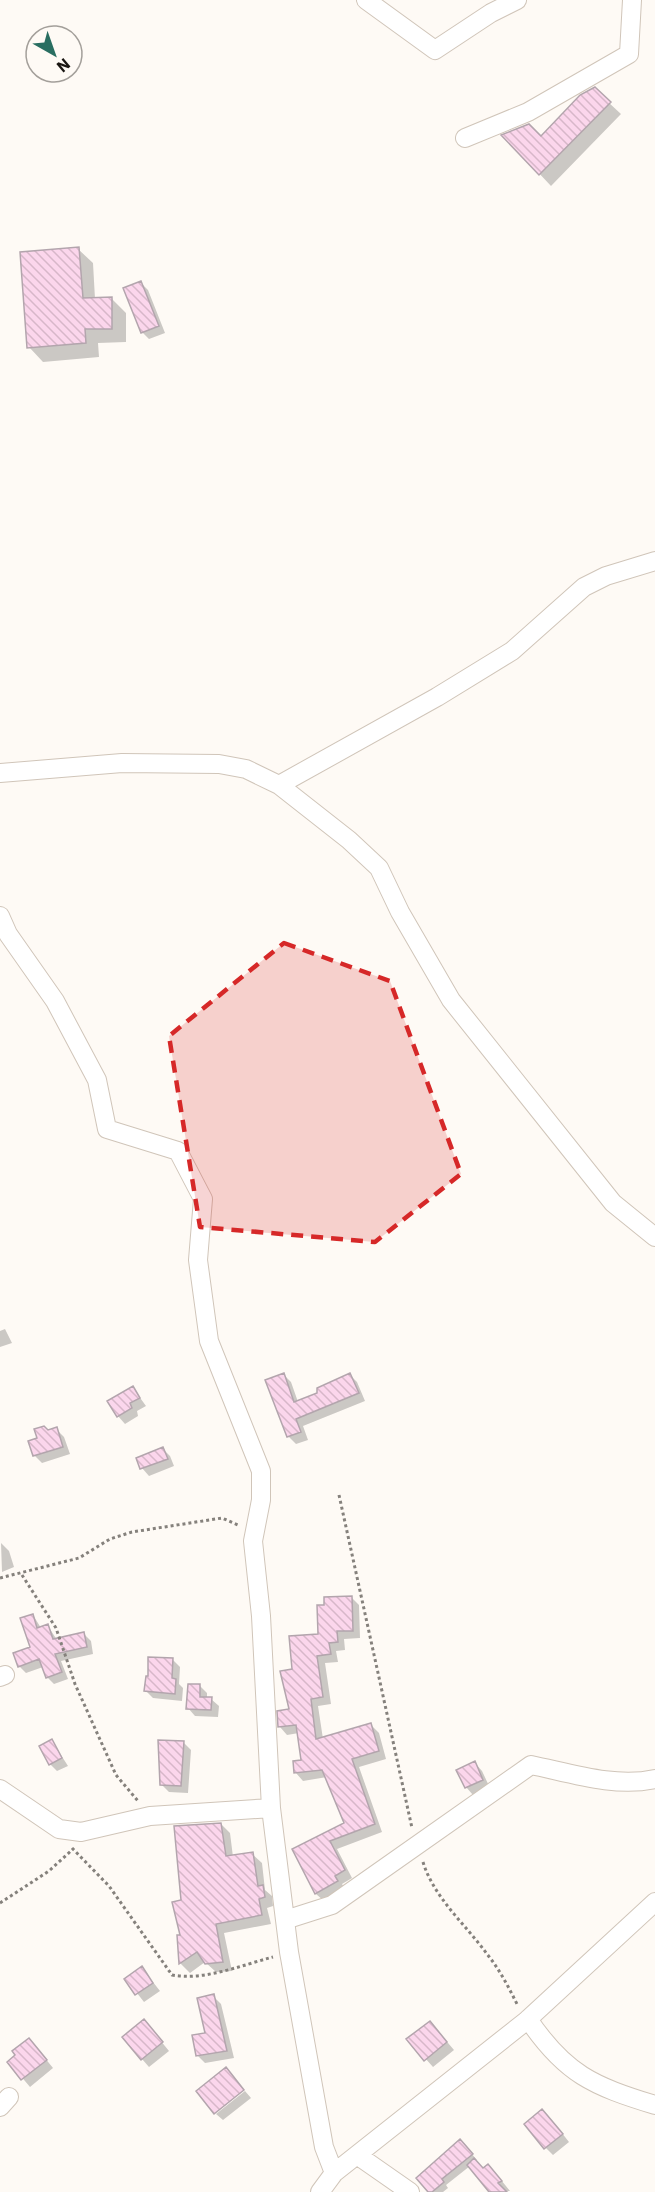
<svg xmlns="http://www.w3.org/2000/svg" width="655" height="2192" font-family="'IBM Plex Sans',sans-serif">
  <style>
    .shadow { fill: #0003 }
    .building { fill: url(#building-back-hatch); stroke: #b3a5ad; stroke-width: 1.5 }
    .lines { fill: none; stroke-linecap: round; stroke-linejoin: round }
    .minor-casing { stroke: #d0c5b9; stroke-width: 20 }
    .path { stroke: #85817c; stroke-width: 3; stroke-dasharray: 3 3; stroke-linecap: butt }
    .minor { stroke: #fff; stroke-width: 18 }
    .marked { fill: #d62828; fill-opacity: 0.2; stroke: #d62828; stroke-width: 4.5; stroke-dasharray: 12 8; stroke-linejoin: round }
  </style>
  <defs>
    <pattern id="building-back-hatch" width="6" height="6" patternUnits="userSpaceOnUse" patternTransform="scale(1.5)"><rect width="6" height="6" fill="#fbd6ec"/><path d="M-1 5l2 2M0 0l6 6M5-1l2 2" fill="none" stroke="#d7b7c9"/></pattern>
  </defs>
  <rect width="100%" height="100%" fill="#fefaf5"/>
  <!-- shadow -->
  <path class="shadow" d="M594 89 621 114 551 186 504 136 541 138Z
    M78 249 93 263 95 299H112L126 313V342L98 343 99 357 43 362 29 347Z
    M141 283 148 290 165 333 149 339 142 332Z
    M5 1329 12 1343 0 1347V1331Z
    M284 1375 291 1382 298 1402 319 1394 350 1375 357 1382 365 1401 303 1426 308 1440 296 1444 288 1436Z
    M133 1388 146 1406 137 1411 138 1416 125 1424 118 1416Z
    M56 1429 64 1437 70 1454 42 1463 34 1455 39 1439Z
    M163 1449 170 1456 174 1466 149 1476 142 1468Z
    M1 1543 9 1551 14 1567 2 1572Z
    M351 1597 359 1605 360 1638 344 1639 345 1650 336 1651 338 1662 325 1663 331 1704 318 1706 323 1739 371 1725 379 1733 386 1759 359 1767 382 1832 337 1849 352 1878 342 1884 345 1889 324 1901 316 1894 294 1850 345 1823 327 1777 303 1781 296 1773 302 1761 299 1733 287 1735 280 1727 291 1711 294 1671 320 1635 326 1606Z
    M33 1615 41 1628 48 1626 57 1640 84 1634 91 1641 93 1654 61 1661 68 1679 54 1684 47 1677 43 1667 26 1673 19 1666 32 1648Z
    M172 1659 180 1667 179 1684 183 1688 182 1701 153 1698 146 1691Z
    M200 1686 207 1693V1699H211L219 1706 218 1717 195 1716 188 1708Z
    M52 1741 68 1766 57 1771 50 1764Z
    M159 1741 183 1742 191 1750 188 1793 169 1792 162 1785Z
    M475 1763 482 1771 490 1788 473 1795 466 1787Z
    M221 1824 230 1833 233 1857 252 1854 262 1863 265 1890 272 1896 273 1906 267 1908 271 1924 224 1933 232 1971 216 1972 205 1962 190 1973 181 1964 179 1936H182L183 1901Z
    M142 1968 160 1991 144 2002 126 1979Z
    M213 1996 221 2004 234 2058 205 2063 197 2055 207 2034Z
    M151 2029 169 2051 149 2067 142 2059Z
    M437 2030 454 2050 433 2067 409 2040Z
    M36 2047 53 2068 30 2087 9 2062Z
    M245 2091 251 2098 223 2120 216 2114Z
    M550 2118 569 2142 553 2155 546 2148Z
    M465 2146 477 2160 475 2162 483 2170 497 2175 510 2191 491 2192 470 2166 446 2185 448 2188 443 2192H430Z"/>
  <!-- building -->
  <path class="building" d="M595 87 611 102 539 175 501 135 529 124 541 136 580 95Z
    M79 247 83 298 112 297V329H85L86 343 27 348 20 252Z
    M141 281 159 326 141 333 123 288Z
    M284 1373 294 1402 317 1393V1388L350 1373 359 1393 296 1419 301 1432 287 1437 265 1380Z
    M133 1386 140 1398 130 1403 132 1408 117 1417 107 1401Z
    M44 1426 48 1430 57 1427 63 1447 33 1456 28 1441 37 1438 34 1429Z
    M163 1447 168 1459 140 1469 136 1458Z
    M352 1596 353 1631H337L338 1642 329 1643 331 1654 317 1656 323 1697 311 1699 316 1739 371 1723 379 1751 352 1759 375 1824 330 1841 345 1870 335 1876 338 1881 315 1894 292 1849 344 1823 322 1770 294 1773 293 1761 301 1760 296 1725 278 1727 277 1711 289 1709 280 1671 292 1669 289 1636 318 1634 317 1605H324V1597Z
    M33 1614 37 1628 48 1624 53 1639 84 1632 87 1647 55 1654 62 1672 46 1678 39 1659 18 1667 13 1653 30 1647 20 1618Z
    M148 1657 173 1658 172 1678 176 1679 175 1694 144 1691 146 1676H148Z
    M188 1684H200V1697H212L211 1710 186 1709Z
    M52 1739 62 1758 49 1765 39 1746Z
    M158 1740 184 1741 181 1786 160 1785Z
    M475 1761 483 1780 465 1788 456 1770Z
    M221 1823 226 1856 253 1852 258 1886 263 1885 265 1897 259 1899 262 1915 216 1924 223 1962 205 1964 197 1952 179 1964 177 1935H180L172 1902 181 1900 174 1826Z
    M142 1966 153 1983 135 1995 124 1979Z
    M214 1994 227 2051 196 2056 192 2035 205 2033 197 1998Z
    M144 2019 163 2042 141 2060 122 2037Z
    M430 2021 447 2042 424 2061 406 2039Z
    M29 2038 47 2060 21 2080 7 2062 15 2055 12 2051Z
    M226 2067 244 2090 214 2114 196 2091Z
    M542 2109 563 2134 544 2149 524 2124Z
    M460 2139 473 2154 442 2179 444 2182 432 2192H428L416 2178Z
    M474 2158 483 2168 488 2164 502 2181 498 2183 507 2192H489L467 2165Z"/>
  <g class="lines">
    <defs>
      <path id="minor" d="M366 0 435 50 491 13 517 0
        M465 138 528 112 629 54 632 0
        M0 773 122 763 219 764 246 769 279 785 349 840 379 868 400 912 451 1000 613 1203 655 1237
        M279 785 437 697 512 651 584 587 606 576 655 561
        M0 916 8 934 55 1001 97 1080 107 1129 178 1151 203 1199 198 1260 209 1341 261 1471V1500L253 1541 261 1616 271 1808 289 1952 324 2147 334 2173
        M0 1677 5 1675
        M0 1789 59 1829 81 1832 150 1816 271 1808
        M285 1920 332 1905 531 1765C570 1773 615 1788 655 1779
        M528 2019C565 2074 593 2086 655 2105
        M0 2107 9 2097
        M357 2155 410 2192
        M320 2192 334 2173 526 2021 655 1902"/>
    </defs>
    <!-- minor casing -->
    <use href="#minor" class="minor-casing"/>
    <!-- path -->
    <path class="path" d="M339 1495 412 1828
      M22 1575 56 1628 75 1684 116 1775 138 1801
      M0 1578 79 1558 110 1539 132 1532 222 1518 238 1525
      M72 1848 109 1886 172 1975C204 1981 242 1965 273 1957
      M423 1862C434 1898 466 1925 487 1954 500 1970 509 1988 518 2006
      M0 1903 49 1871 73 1849"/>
    <!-- minor -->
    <use href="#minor" class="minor"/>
  </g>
  <!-- marked area -->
  <path class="marked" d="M284 943 390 981 461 1174 375 1242 200 1227 169 1036Z"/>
  <!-- north arrow -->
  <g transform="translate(54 54) rotate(140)"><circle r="28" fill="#fefaf5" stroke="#a39f9a" stroke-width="1.5"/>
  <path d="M0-4.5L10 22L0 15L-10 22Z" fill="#296e61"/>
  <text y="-9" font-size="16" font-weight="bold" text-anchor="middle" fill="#1a1612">N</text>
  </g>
</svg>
